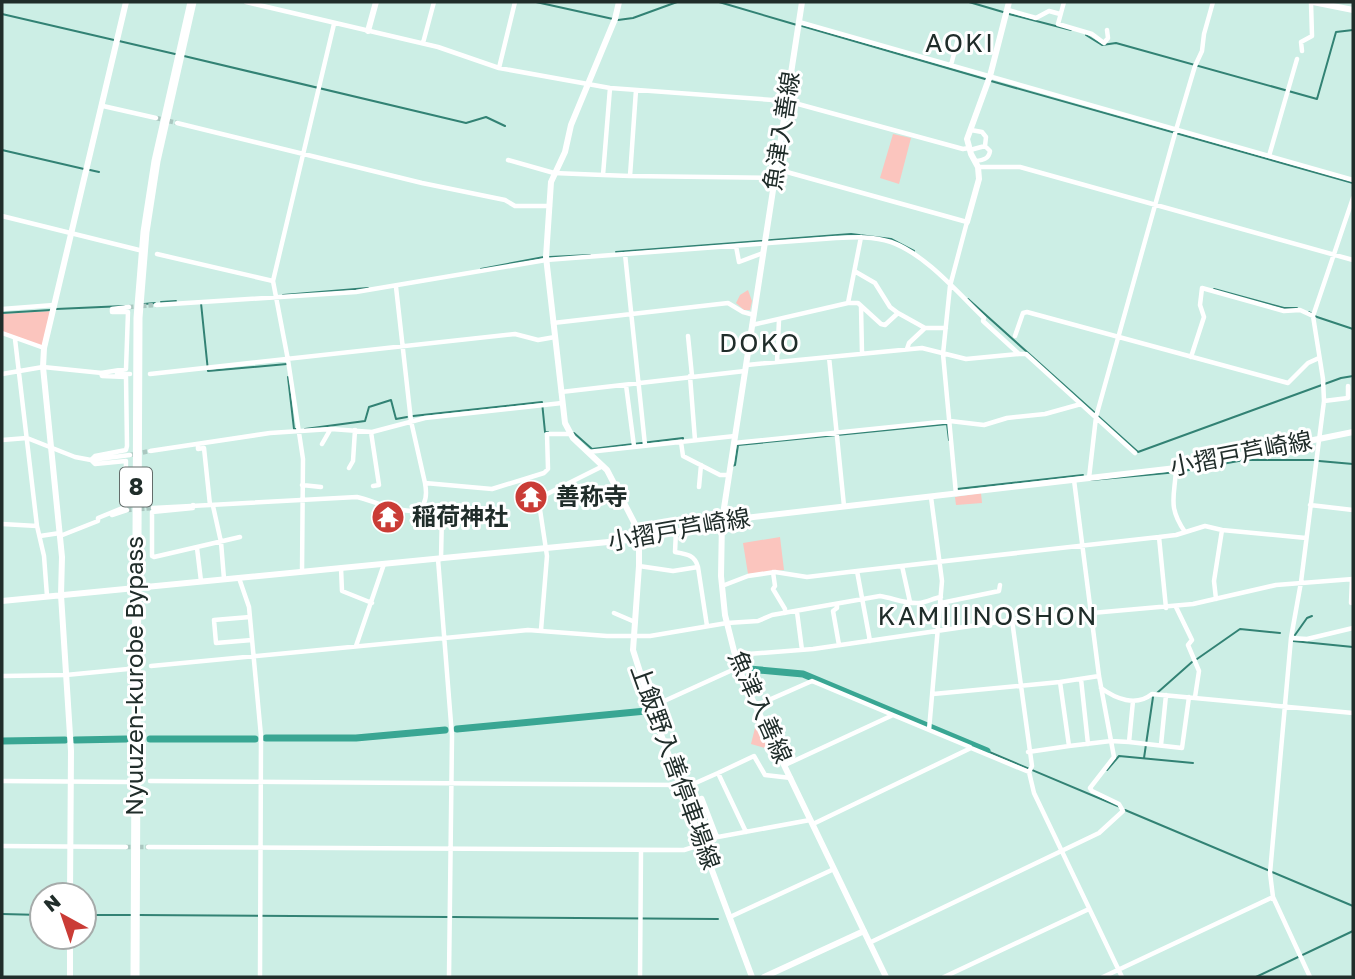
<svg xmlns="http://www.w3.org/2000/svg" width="1355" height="979" font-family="'Golos Text','Noto Sans JP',sans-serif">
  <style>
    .green { fill: #fbc5be }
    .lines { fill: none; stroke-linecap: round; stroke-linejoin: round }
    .stream { stroke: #328274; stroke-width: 2 }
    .river { stroke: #39a693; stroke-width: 7 }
    .street-tunnel { stroke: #aac7c0; stroke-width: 4.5; stroke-dasharray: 4.5 2; stroke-linecap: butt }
    .street { stroke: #fff; stroke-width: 4.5 }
    .secondary { stroke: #fff; stroke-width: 6 }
    .highway { stroke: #fff; stroke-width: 9 }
    .labels { text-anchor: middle; stroke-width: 6; stroke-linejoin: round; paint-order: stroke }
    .shield { fill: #fff; stroke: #636c6a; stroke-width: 2 }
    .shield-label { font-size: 23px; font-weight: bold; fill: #202d2a }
    .street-label { font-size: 24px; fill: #202d2a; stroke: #fff }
    .poi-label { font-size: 24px; font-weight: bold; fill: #202d2a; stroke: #fff; text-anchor: start }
    .neighbourhood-label { font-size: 26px; letter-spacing: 2px; fill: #202d2a; stroke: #fff }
  </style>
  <rect width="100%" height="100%" fill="#cceee5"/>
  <!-- green -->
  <path class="green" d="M893 134 911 138 899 184 880 178Z
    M748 290 752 301 750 310H744L736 303 740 295Z
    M51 311 43 346 2 332V314Z
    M981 493 982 503 956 505 955 497Z
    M780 537 784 570 748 574 743 543Z
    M757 720 772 750 751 744Z"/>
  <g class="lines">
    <!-- stream -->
    <path class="stream" d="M536 2 613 19
      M719 2 797 25
      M969 2 1003 12
      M2 14 114 40
      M1009 14 1071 30
      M618 20 633 18 677 2
      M802 26 985 79
      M1086 35 1102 45 1116 43 1317 99 1336 32 1353 30
      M119 41 175 54
      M184 56 466 123 486 117 505 126
      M991 81 1353 183
      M2 150 84 169
      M90 170 99 172
      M616 252 851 234 891 239 914 251
      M550 257 590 255
      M481 269 544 257
      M1214 289 1284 308H1297
      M283 295 368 288
      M968 299 1094 412
      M161 302 176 301
      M201 303 208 371 287 364
      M144 304 155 303
      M56 309 124 306
      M1309 312 1317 317 1353 329
      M2 313 51 310
      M288 377 294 429H296
      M413 416 542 402 545 432H548
      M1098 416 1138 452 1341 378 1353 376
      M305 429 365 421 369 407 391 400 396 419 407 417
      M574 433 592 449 683 438V440
      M1319 461 1353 464
      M732 466 735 465 738 445 947 424 949 440
      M1091 480 1178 472 1244 460H1314
      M957 489 1083 475
      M1295 635 1307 618 1312 616
      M1293 641 1353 647
      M1197 659 1240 629 1280 633
      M1157 693 1192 662
      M987 751 1120 807
      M1144 758 1153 697
      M1107 770 1119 756 1193 763
      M1125 810 1353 906
      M2 914 42 915
      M84 915H132
      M138 915 447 917
      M453 917 718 919
      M1256 977 1353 931"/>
    <!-- river -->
    <path class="river" d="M749 669 803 674 987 751
      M457 729 646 711
      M266 738H356L445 730
      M150 739H255
      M75 740 126 739
      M2 741 65 740"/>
    <!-- street-tunnel -->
    <path class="street-tunnel" d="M156 118 177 123
      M129 307 156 305
      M130 455 150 451
      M127 510 153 508
      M126 847H148"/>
    <!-- street -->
    <path class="street" d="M246 2 438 47 499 68 610 88 787 101 963 149 969 148
      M1064 2 1058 24 1092 34 1104 43 1108 38 1107 30
      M1008 10 1036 18 1049 11 1060 14
      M799 22 1353 180
      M423 43 434 2
      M1302 51 1301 42 1312 36 1311 2
      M951 65 959 35
      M499 68 515 2
      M103 106 156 118
      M177 123 422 183 505 200 515 206H550
      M970 150 985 146 986 137 982 132 971 130
      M1269 156 1297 59
      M508 160 554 173 603 175 610 88
      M976 161C983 160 989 159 990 151L985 146
      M978 167H1020L1353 260
      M776 169 967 222 950 286 943 354 956 494
      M603 175 630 176 636 90
      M630 176 775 178
      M2 216 139 250
      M861 237 848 303H858L881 324 885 325 898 313 925 328 909 343 907 349
      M736 246 739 262 763 253
      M157 254 273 281
      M625 254 645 445
      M856 272 875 283 890 307 898 313
      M396 287 411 421 425 483
      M156 305 356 292 546 260 836 238C855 237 873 236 891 242 925 254 958 293 984 318L983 321 1019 354H1026L1135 453
      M861 306 862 353
      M2 309 54 305
      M553 323 728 303 743 312 754 315
      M752 325 848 303
      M925 328H946
      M2 333 44 348
      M688 336 692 376
      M1015 336 1023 313 1027 312 1288 383 1308 363 1319 358
      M15 339 37 526 44 556 47 596
      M829 357 844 506
      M1191 357 1204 317 1200 305 1202 288 1284 311 1300 310 1313 316
      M777 362 779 320
      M747 365 922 348 966 359 1019 354
      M2 374 43 367 102 373
      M117 374H130
      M150 374 515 334 538 340 555 337
      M690 376 695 440
      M626 385 634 446
      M561 392 745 371
      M1324 401 1348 398V386
      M371 432 379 485 373 486
      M2 440 27 438 75 457 91 460 130 455
      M681 442 683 456 720 475H729
      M734 443 950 421 984 425 1007 418 1045 414 1081 404
      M322 444 330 430
      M150 451 270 433 331 429 372 432 425 418 562 403
      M588 452 735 436
      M349 468 353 461 355 430
      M1176 468C1175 496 1167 506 1185 532
      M1089 478 1096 417 1176 130 1195 66 1202 51 1204 34 1213 2
      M302 485 321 487
      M699 487 701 465
      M931 497 942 581 929 730 970 747
      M193 505V508L152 512V556L154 557 240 537
      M210 505 357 497C380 502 434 532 425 483L492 489 544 473 548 469 547 434H570
      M424 505 442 512 441 559
      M1310 505 1353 510
      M213 506 221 542 224 579
      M153 508 210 505 204 448 198 449V445
      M112 515 127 510
      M2 524 37 526
      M1222 530 1306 538
      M676 531 675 552C687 554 695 555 698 567
      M40 536 60 533
      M60 536 98 521V518L125 507 126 461 95 464 91 460 95 456 126 450 127 446 126 377 102 376 101 373 126 369 128 312H112V309L129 307
      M197 548 201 581
      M438 559 452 736 449 977
      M639 566 673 571 698 567 707 626
      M902 566 910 602
      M341 568 342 591 372 603
      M857 571 1159 537
      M302 572 303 459 288 360 273 281 334 24
      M773 572 775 586 773 589 785 609V613
      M239 578 249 607 261 736 260 977
      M722 586 748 576 775 572 807 577 857 571 870 641
      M941 603 999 591 1000 585
      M1351 603 1352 579
      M837 604V608L833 611 839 645
      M1176 607 1192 640 1188 645 1199 671 1195 697
      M1166 608 1159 537 1176 535 1205 526 1222 530 1214 581 1216 599
      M797 612 802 650
      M614 613 635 622
      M250 617 214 620 216 643 252 640
      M1012 620 1032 766 1029 772
      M541 630 547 556 539 503 541 498 547 494 603 466
      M1291 638 1307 639 1353 628
      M356 646 384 564
      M735 655 813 649 1012 620 1193 604 1276 585 1353 579
      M151 666 528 630 607 636H650L727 623 758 621 772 615 880 596C893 598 905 604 919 603 927 602 934 598 941 597
      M2 676 66 675 128 669
      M1099 676 1060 682 1069 746 1111 741 1129 742
      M1081 679 1088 744
      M1101 688C1116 699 1136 707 1152 694L1353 713
      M933 694 1060 682
      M1133 701 1129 742 1182 748 1189 697
      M755 706 812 681 893 715 785 765
      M651 707 739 667
      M893 715 929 730
      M1161 745 1166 695
      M1028 752 1069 746
      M718 773 754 756 765 775 791 778
      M2 781 127 782
      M150 781 680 785
      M682 789 718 773 746 832
      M687 803 702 798 717 837
      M813 824 971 748 1029 772 1034 793 1122 977
      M2 846 126 847
      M148 847 684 850 700 845 707 839 810 820
      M730 917 834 869
      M869 943 1099 833 1123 811 1119 804 1092 791 1090 788 1114 757 1099 676 1074 480
      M640 977 641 850
      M944 977 1089 909
      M1103 977 1273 897
      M1310 977 1273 897 1270 873 1291 638 1301 582 1324 401 1323 379 1313 316 1353 198"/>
    <!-- secondary -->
    <path class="secondary" d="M619 2 615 19 571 125 565 152 551 182 546 257 565 423 573 438 607 470 636 526 639 539V566L633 650 653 713 752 977
      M802 2 722 521 721 576 725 615 735 655 744 682 886 977
      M1313 2 1353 10
      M368 31 376 2
      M967 222 979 179 978 167 971 154 967 139 990 76 1009 2
      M2 601 639 539 745 518 1176 468 1353 432
      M70 895 71 751 61 595 62 557 43 367 44 348 126 2
      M70 977V937
      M764 977 864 931"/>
    <!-- highway -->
    <path class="highway" d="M135 977 138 318 145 232 156 161 192 2"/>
  </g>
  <!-- icons -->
  <defs>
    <symbol id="temple-disc" viewBox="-11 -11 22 22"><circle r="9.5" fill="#ca3c36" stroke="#fff"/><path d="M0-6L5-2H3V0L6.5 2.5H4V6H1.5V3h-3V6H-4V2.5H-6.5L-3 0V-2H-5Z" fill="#fff"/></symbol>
  </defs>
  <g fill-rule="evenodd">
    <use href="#temple-disc" x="512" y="478" width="38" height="38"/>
    <use href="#temple-disc" x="369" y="498" width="38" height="38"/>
  </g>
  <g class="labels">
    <!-- shield labels -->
    <rect class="shield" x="120" y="467.5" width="32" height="39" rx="5"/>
    <g class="shield-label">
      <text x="136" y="495">8</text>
    </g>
    <!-- street labels -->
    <g class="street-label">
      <text transform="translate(782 131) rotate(-81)" y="8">魚津入善線</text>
      <text transform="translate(1241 454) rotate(-11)" y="8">小摺戸芦崎線</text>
      <text transform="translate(679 530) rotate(-10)" y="8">小摺戸芦崎線</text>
      <text transform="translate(135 676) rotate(-90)" y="8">Nyuuzen-kurobe Bypass</text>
      <text transform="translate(760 707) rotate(66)" y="8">魚津入善線</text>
      <text transform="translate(675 767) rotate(70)" y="8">上飯野入善停車場線</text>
    </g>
    <!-- poi labels -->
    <g class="poi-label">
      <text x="556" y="505">善称寺</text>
      <text x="412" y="525">稲荷神社</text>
    </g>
    <!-- neighbourhood labels -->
    <g class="neighbourhood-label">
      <text x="960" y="52">AOKI</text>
      <text x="760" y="352">DOKO</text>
      <text x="988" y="625">KAMIIINOSHON</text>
    </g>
  </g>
  <!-- border -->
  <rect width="1355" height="979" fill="none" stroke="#202d2a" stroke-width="7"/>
  <!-- north arrow -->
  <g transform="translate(63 916) rotate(320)"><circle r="33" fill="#ffffff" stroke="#a6abaa" stroke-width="2"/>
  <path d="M0-5L12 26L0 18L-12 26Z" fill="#ca3c36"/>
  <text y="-10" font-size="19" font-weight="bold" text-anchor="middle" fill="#202d2a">N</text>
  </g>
</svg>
